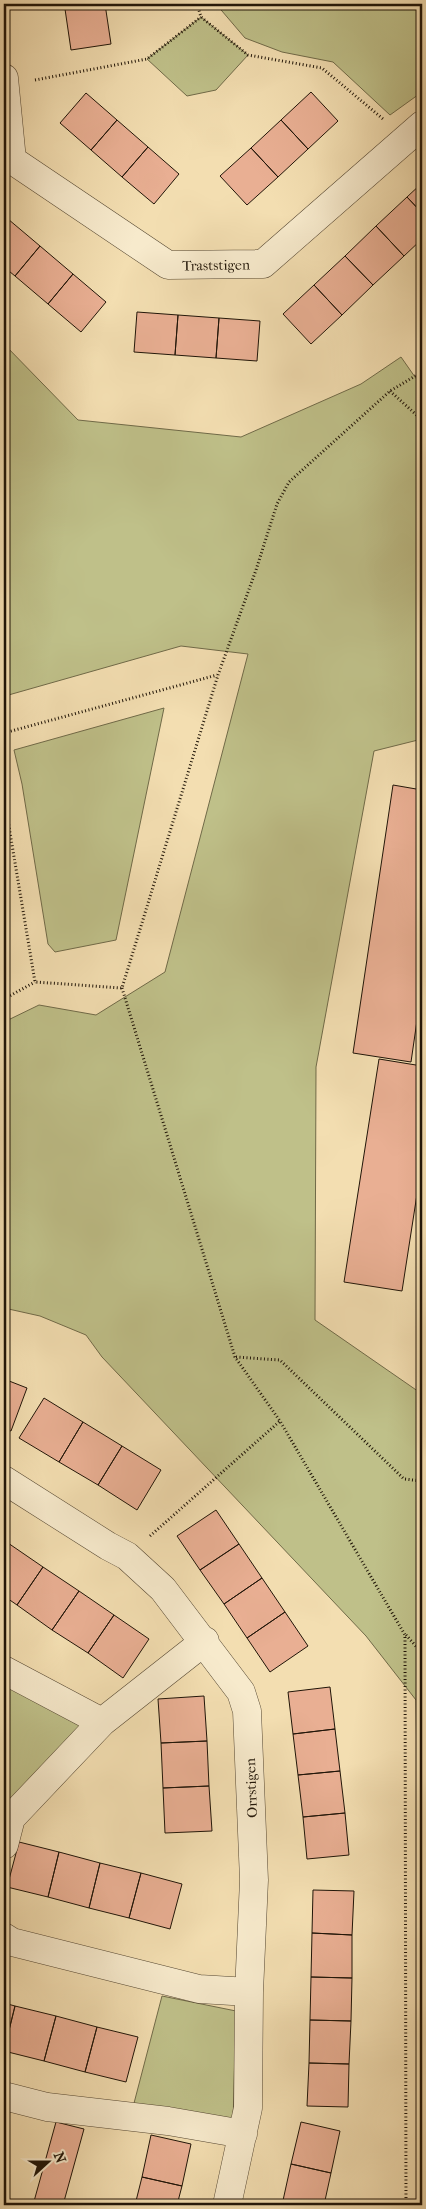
<svg xmlns="http://www.w3.org/2000/svg" width="426" height="2209" font-family="'IM FELL French Canon',serif">
  <style>
    .green { fill: #bfc089; stroke: #706a48 }
    .building { fill: #e9af93; stroke: #201508 }
    .lines { fill: none; stroke-linecap: round; stroke-linejoin: round }
    .minor-casing { stroke: #554732; stroke-width: 29 }
    .path { stroke: #201508; stroke-width: 3; stroke-dasharray: 1 2.5; stroke-linecap: butt }
    .minor { stroke: #f7eacc; stroke-width: 28 }
    .labels { text-anchor: middle; stroke-width: 4; stroke-linejoin: round; paint-order: stroke }
    .street-label { font-size: 14px; fill: #201508; stroke: #f7eacc }
  </style>
  <rect width="100%" height="100%" fill="#f3deb1"/>
  <filter id="stains"><feTurbulence type="fractalNoise" baseFrequency=".004" numOctaves="4"/><feColorMatrix values="0 0 0 0 .2 0 0 0 0 .09 0 0 0 0 .02 0 0 0 .5 -.17"/></filter>
  <radialGradient id="worn" r=".72"><stop offset=".6" stop-color="#630" stop-opacity="0"/><stop offset="1" stop-color="#630" stop-opacity=".3"/></radialGradient>
  <!-- green -->
  <path class="green" d="M216 4H422V92L390 115 333 62 282 52 245 38Z
    M201 17 248 55 216 90 187 96 147 59Z
    M4 344 78 420 241 437 361 384 401 357 422 387V739L374 751 316 1067 315 1320 422 1394V1844H418L416 1700 366 1636 102 1357 86 1335 40 1316 4 1308V1022L39 1005 96 1015 165 972 248 654 181 646 5 696Z
    M164 708 116 940 55 952 48 944 22 784 14 750Z
    M4 1670 102 1722 4 1815Z
    M162 1996 236 2011 233 2124 133 2107Z"/>
  <!-- building -->
  <path class="building" d="M65 4H99L65 9Z
    M105 4 111 44 71 50 65 9Z
    M311 92 338 121 308 149 281 120Z
    M86 93 117 120 91 150 60 123Z
    M117 120 148 147 122 177 91 150Z
    M281 120 308 149 278 177 251 148Z
    M148 147 179 174 154 204 122 177Z
    M251 148 278 177 247 205 220 176Z
    M422 183V213L407 197Z
    M407 197 422 213V239L404 256 376 226Z
    M8 219 40 246 15 276 4 267V223Z
    M376 226 404 256 373 285 345 256Z
    M40 246 73 274 48 304 15 276Z
    M345 256 373 285 342 315 314 285Z
    M73 274 106 302 81 332 48 304Z
    M314 285 342 315 311 344 283 314Z
    M137 312 178 315 175 355 134 352Z
    M178 315 219 318 216 358 175 355Z
    M219 318 260 321 257 361 216 358Z
    M393 785 422 790V986L411 1062 353 1053Z
    M379 1059 422 1066V1162L402 1291 344 1282Z
    M4 1379 27 1388 11 1431 4 1429Z
    M44 1398 83 1422 59 1462 19 1438Z
    M83 1422 122 1446 98 1485 59 1462Z
    M122 1446 161 1470 137 1510 98 1485Z
    M216 1510 239 1544 200 1570 177 1536Z
    M8 1543 43 1567 17 1605 4 1596V1550Z
    M239 1544 262 1578 224 1604 200 1570Z
    M43 1567 79 1591 52 1630 17 1605Z
    M262 1578 285 1612 247 1638 224 1604Z
    M79 1591 114 1615 88 1653 52 1630Z
    M285 1612 308 1646 270 1672 247 1638Z
    M114 1615 149 1639 123 1678 88 1653Z
    M330 1687 335 1729 293 1734 288 1692Z
    M204 1696 207 1741 161 1743 158 1699Z
    M335 1729 340 1771 298 1775 293 1734Z
    M207 1741 209 1786 163 1788 161 1743Z
    M340 1771 345 1813 303 1817 298 1775Z
    M209 1786 212 1831 165 1833 163 1788Z
    M345 1813 349 1855 307 1859 303 1817Z
    M19 1842 59 1852 48 1897 7 1887Z
    M59 1852 100 1863 89 1908 48 1897Z
    M100 1863 141 1873 129 1918 89 1908Z
    M141 1873 182 1884 170 1929 129 1918Z
    M313 1890 354 1891 352 1935 312 1933Z
    M312 1933 352 1935V1978L311 1977Z
    M311 1977 352 1978 351 2021 310 2020Z
    M4 2003 15 2006 4 2050Z
    M15 2006 56 2016 44 2061 4 2051Z
    M56 2016 97 2027 85 2072 44 2061Z
    M310 2020 351 2021 349 2064 309 2063Z
    M97 2027 138 2037 126 2082 85 2072Z
    M309 2063 349 2064 348 2107 307 2106Z
    M56 2122 84 2129 63 2205H33Z
    M301 2122 340 2131 331 2173 291 2164Z
    M151 2135 191 2144 182 2186 142 2177Z
    M291 2164 331 2173 324 2205H282Z
    M142 2177 182 2186 177 2205H135Z"/>
  <g class="lines">
    <defs>
      <path id="minor" d="M4 78 12 160 168 265 263 264 422 125
        M4 1480 108 1546 127 1556 163 1589 241 1692 247 1711 254 1880 249 1992 248 2108 227 2205
        M4 1670 102 1722
        M4 1845 11 1818 102 1722 205 1641
        M4 1937 12 1942 199 1989 249 1992
        M4 2096 47 2107 168 2121 243 2134"/>
    </defs>
    <!-- minor casing -->
    <use href="#minor" class="minor-casing"/>
    <!-- path -->
    <path class="path" d="M197 4 201 17 248 55 322 68 383 119
      M35 80 147 59 201 17
      M390 391 422 420
      M4 733 217 675
      M4 797 35 982 122 988 218 675 256 570 277 504 289 482 390 391 422 372
      M122 988 235 1357 280 1421 405 1635 406 2205
      M4 999 35 982
      M236 1357 280 1360 404 1479 422 1481
      M150 1536 280 1421
      M406 1635 422 1653
      M406 2203H422"/>
    <!-- minor -->
    <use href="#minor" class="minor"/>
  </g>
  <g class="labels">
    <!-- street labels -->
    <g class="street-label">
      <text transform="translate(216 265) rotate(-1)" y="5">Traststigen</text>
      <text transform="translate(251 1788) rotate(-92)" y="5">Orrstigen</text>
    </g>
  </g>
  <!-- margin -->
  <rect width="426" height="2209" fill="none" stroke="#f3deb1" stroke-width="20"/>
  <rect x="5" y="5" width="416" height="2199" fill="none" stroke="#201508" stroke-width="2.5"/>
  <rect x="10" y="10" width="406" height="2189" fill="none" stroke="#201508"/>
  <!-- north arrow -->
  <g transform="translate(48 2162) rotate(69)" stroke="#f7eacc" stroke-width="4" paint-order="stroke">
  <path d="M0-4L9 19L0 12L-9 19Z" fill="#201508"/>
  <text y="-8" font-size="14" font-weight="bold" text-anchor="middle" fill="#201508">N</text>
  </g>
  <rect width="100%" height="100%" filter="url(#stains)"/>
  <rect width="100%" height="100%" fill="url(#worn)"/>
</svg>
